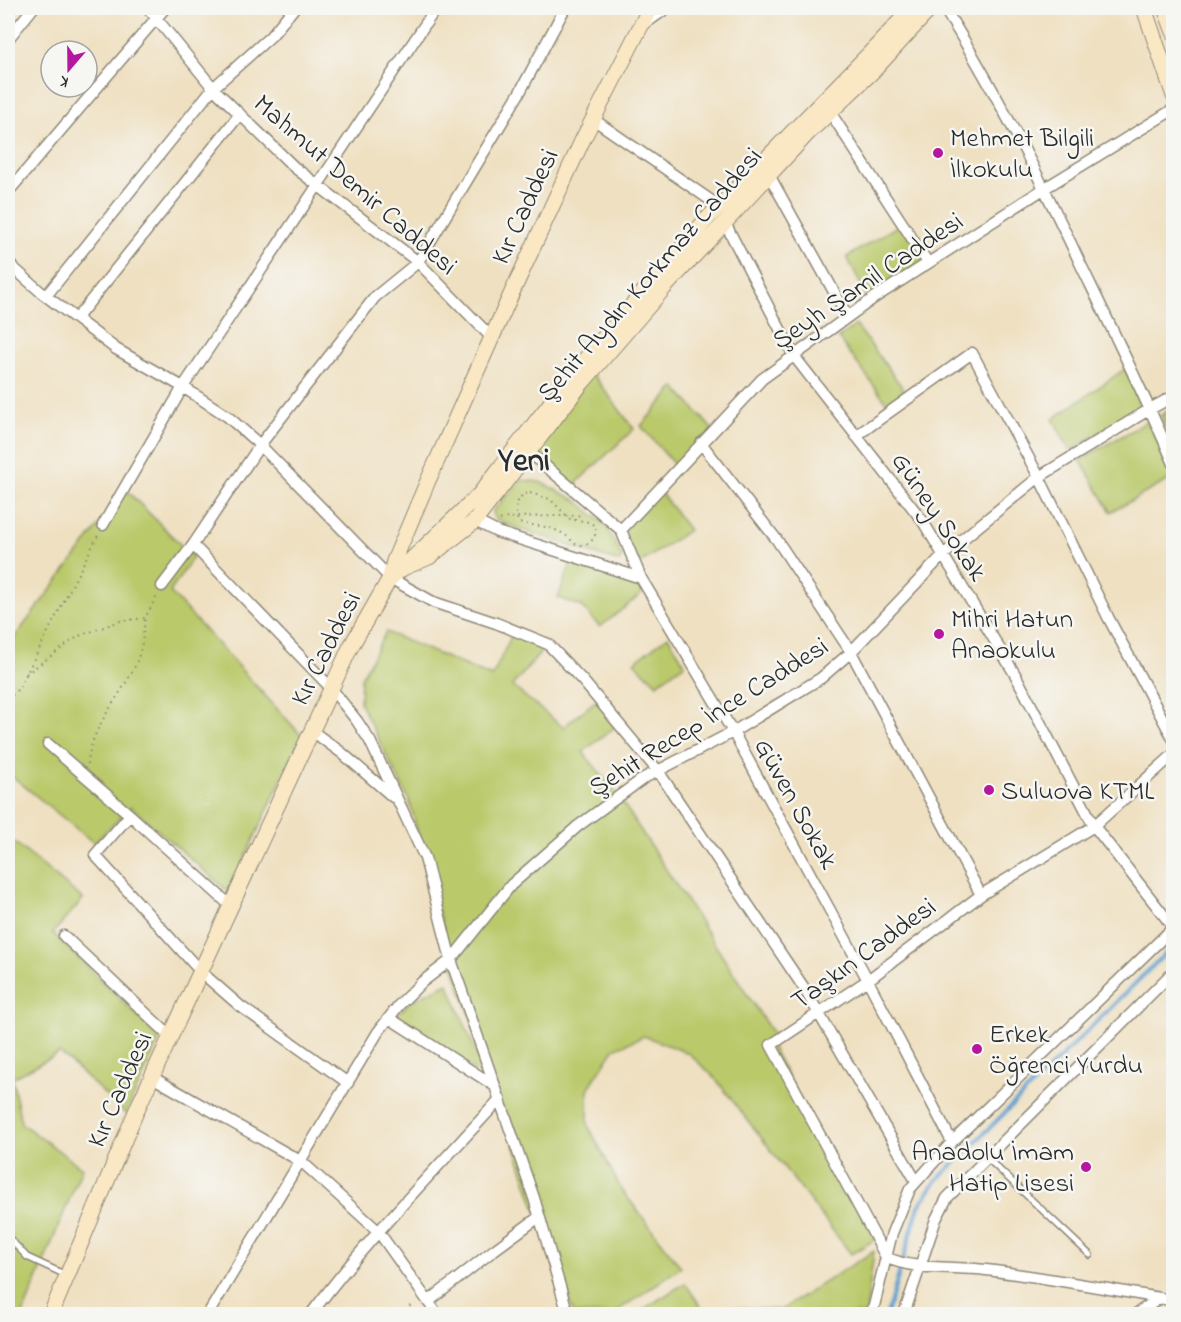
<svg xmlns="http://www.w3.org/2000/svg" width="1181" height="1322" font-family="'Indie Flower',sans-serif">
  <style>
    .green { fill: #bac96b; stroke: #727a4b; stroke-width: 1.5 }
    .lines { fill: none; stroke-linecap: round; stroke-linejoin: round }
    .stream { stroke: #5ea0d2; stroke-width: 4 }
    .lane-casing { stroke: #8d8676; stroke-width: 8 }
    .street-casing { stroke: #8d8676; stroke-width: 13 }
    .secondary-casing { stroke: #8d8676; stroke-width: 17 }
    .path { stroke: #8d8676; stroke-width: 2; stroke-dasharray: 1.5 4.5; stroke-linecap: butt }
    .lane { stroke: #fff; stroke-width: 5 }
    .street { stroke: #fff; stroke-width: 10 }
    .secondary { stroke: #fae7c3; stroke-width: 15 }
    .poi-dot { fill: #b5179e; stroke: #f6f6f2; stroke-width: 2 }
    .labels { text-anchor: middle; stroke-width: 5; stroke-linejoin: round; paint-order: stroke }
    .poi-label { font-size: 27px; fill: #2b2b2b; stroke: #f6f6f2; text-anchor: start }
    .street-label { font-size: 27px; fill: #2b2b2b; stroke: #f6f6f2 }
    .district-label { font-size: 33px; font-weight: bold; fill: #2b2b2b; stroke: #f6f6f2 }
  </style>
  <rect width="100%" height="100%" fill="#f6f6f2"/>
  <filter id="ink" filterUnits="userSpaceOnUse"><feTurbulence type="fractalNoise" baseFrequency=".0167" numOctaves="2"/><feDisplacementMap in="SourceGraphic" scale="12" xChannelSelector="R" yChannelSelector="G"/><feConvolveMatrix kernelMatrix="1 2 1 2 8 2 1 2 1" color-interpolation-filters="sRGB"/></filter>
  <filter id="wash" filterUnits="userSpaceOnUse"><feTurbulence type="fractalNoise" baseFrequency=".008" numOctaves="4" result="noise"/><feDisplacementMap in="SourceGraphic" scale="24" xChannelSelector="R" yChannelSelector="G"/><feGaussianBlur stdDeviation="1.35" result="paint"/><feColorMatrix in="noise" values="0 0 0 0 0 0 0 0 0 0 0 0 0 0 0 0 0 1.4 0 .05"/><feComposite in="paint" operator="in"/></filter>
  <g filter="url(#wash)">
    <rect width="100%" height="100%" fill="#efe0c1"/>
    <!-- green -->
    <path class="green" d="M902 223 928 263 869 301 847 257Z
      M856 325 905 391 887 403 838 338Z
      M1125 369 1142 407 1070 451 1053 419Z
      M591 372 634 429 572 487 529 452Z
      M675 387 713 430 677 468 641 426Z
      M1173 408V447L1161 415Z
      M1150 420 1173 478 1111 512 1080 460Z
      M521 480 540 482 576 500 605 525 622 556 619 562 514 527 494 518 493 511Z
      M658 489 689 530 636 566 621 530Z
      M126 490 193 557 170 592 302 736 229 892 131 807 94 843 8 773V646Z
      M571 563 638 582 643 593 600 627 581 606 558 598Z
      M514 630 548 644 512 686 563 727 598 699 619 724 583 752 619 797 773 1034 771 1046 876 1239 851 1254 715 1078 688 1053 644 1036 614 1049 588 1089V1125L621 1189 681 1267 613 1314H574L543 1230 451 960 409 800 360 703 361 678 386 632 492 677Z
      M668 636 685 664 657 684 634 662Z
      M8 837 83 899 53 933 160 1038 126 1114 60 1053 12 1078 21 1123 82 1168 23 1314H8Z
      M448 983 487 1079 394 1018 412 1000Z
      M874 1251 866 1314H716L728 1307 781 1310Z
      M685 1283 706 1314H636Z"/>
    <g class="lines">
      <!-- stream -->
      <path class="stream" d="M887 1314 919 1206 936 1181 1174 945"/>
    </g>
  </g>
  <g filter="url(#ink)">
    <g class="lines">
      <defs>
        <path id="lane" d="M987 1158 1090 1255
          M8 1237 27 1257 66 1275"/>
        <path id="street" d="M148 8 213 88 294 167 418 262 492 338
          M944 8C996 90 1040 178 1081 265 1113 331 1145 396 1174 464
          M643 25 667 8
          M8 39 33 8
          M830 112 928 263
          M593 119 719 206
          M769 175 848 317
          M8 192 165 8
          M725 223 794 356 922 520 1016 676 1094 826 1173 927
          M8 263 42 293 116 349 183 387 227 416 260 445 390 578 433 602 496 623 548 644 583 681 658 771 804 988 916 1181
          M46 296 213 88 271 36 294 8
          M76 319 240 114
          M856 436 972 353 1039 477 1109 619 1174 740
          M701 443 777 540 851 652 981 895
          M529 452 621 530 641 578 733 732 863 971 952 1142
          M475 521 497 532 641 578
          M103 525 183 387 436 8
          M621 530 762 379 874 298 1045 188 1174 109
          M193 545 331 688 357 721 370 741 425 858 451 960 534 1198 568 1314
          M162 586 193 545 260 445 375 297 418 262 520 92 565 8
          M312 731 342 753 393 797
          M48 744 130 815
          M232 907 130 815 95 855 201 972 240 1006 348 1083
          M64 936 171 1037
          M389 1018 495 1086
          M152 1077 302 1162 378 1231 437 1314
          M1160 1298C1102 1288 1044 1277 986 1270 955 1266 913 1271 886 1257L771 1045 868 980 981 895 1094 826 1174 754
          M428 1302 494 1250 539 1217
          M208 1314 378 1032 399 1005 422 982 451 960 511 885 578 826 644 778 733 732 821 678 851 652 943 555 1039 477 1150 409 1174 396
          M311 1314C368 1238 435 1170 500 1099
          M872 1314 892 1233 910 1189 952 1142 1174 927
          M904 1314 936 1219 947 1198 1174 971
          M1136 1314 1160 1298 1174 1301"/>
        <path id="secondary" d="M1144 8 1174 96
          M1165 8 1174 32
          M409 562 479 495 582 363 707 219 874 49 912 8
          M390 578 403 568 429 557 475 521 581 384 664 288 809 132 875 69 931 8
          M51 1314 138 1107 350 648 390 578 394 561 427 483 509 299 583 139 650 8"/>
      </defs>
      <!-- lane casing -->
      <use href="#lane" class="lane-casing"/>
      <!-- street casing -->
      <use href="#street" class="street-casing"/>
      <!-- secondary casing -->
      <use href="#secondary" class="secondary-casing"/>
      <!-- path -->
      <path class="path" d="M530 493 550 499 571 520C581 520 604 521 593 539 590 543 585 546 580 545 573 545 571 538 565 535 550 525 535 526 519 523 514 513 515 501 524 494Z
        M500 520C509 515 566 517 583 515
        M26 674 79 636 120 621 145 618 157 596
        M8 700 19 688 98 535
        M88 764C90 728 119 699 134 668 142 652 143 636 145 618
        M400 1314 414 1303"/>
      <!-- lane -->
      <use href="#lane" class="lane"/>
      <!-- street -->
      <use href="#street" class="street"/>
      <!-- secondary -->
      <use href="#secondary" class="secondary"/>
    </g>
  </g>
  <!-- markers -->
  <g class="poi-dot">
    <circle cx="938" cy="153" r="6"/>
    <circle cx="939" cy="634" r="6"/>
    <circle cx="989" cy="790" r="6"/>
    <circle cx="977" cy="1049" r="6"/>
    <circle cx="1086" cy="1167" r="6"/>
  </g>
  <g class="labels">
    <!-- poi labels -->
    <g class="poi-label">
      <text x="950" y="146">Mehmet Bilgili<tspan x="950" dy="31">İlkokulu</tspan></text>
      <text x="951" y="627">Mihri Hatun<tspan x="951" dy="31">Anaokulu</tspan></text>
      <text x="1001" y="799">Suluova KTML</text>
      <text x="989" y="1042">Erkek<tspan x="989" dy="31">Öğrenci Yurdu</tspan></text>
      <text x="1074" y="1160" text-anchor="end">Anadolu İmam<tspan x="1074" dy="31">Hatip Lisesi</tspan></text>
    </g>
    <!-- street labels -->
    <g class="street-label">
      <text transform="translate(356 184) rotate(41)" y="9">Mahmut Demir Caddesi</text>
      <text transform="translate(524 206) rotate(-65)" y="9">Kır Caddesi</text>
      <text transform="translate(649 274) rotate(-49)" y="9">Şehit Aydın Korkmaz Caddesi</text>
      <text transform="translate(867 280) rotate(-34)" y="9">Şeyh Şamil Caddesi</text>
      <text transform="translate(940 516) rotate(56)" y="9">Güney Sokak</text>
      <text transform="translate(325 648) rotate(-63)" y="9">Kır Caddesi</text>
      <text transform="translate(708 716) rotate(-32)" y="9">Şehit Recep İnce Caddesi</text>
      <text transform="translate(797 803) rotate(61)" y="9">Güven Sokak</text>
      <text transform="translate(863 953) rotate(-36)" y="9">Taşkın Caddesi</text>
      <text transform="translate(119 1089) rotate(-66)" y="9">Kır Caddesi</text>
    </g>
    <!-- district labels -->
    <g class="district-label">
      <text x="524" y="470">Yeni</text>
    </g>
  </g>
  <!-- margin -->
  <rect width="1181" height="1322" fill="none" stroke="#f6f6f2" stroke-width="30"/>
  <!-- north arrow -->
  <g transform="translate(69 69) rotate(200)"><circle r="28" fill="#f6f6f2" stroke="#a5a5a2" stroke-width="1.5"/>
  <path d="M0-4.5L10 22L0 15L-10 22Z" fill="#b5179e"/>
  <text y="-9" font-size="16" font-weight="bold" text-anchor="middle" fill="#2b2b2b">K</text>
  </g>
</svg>
